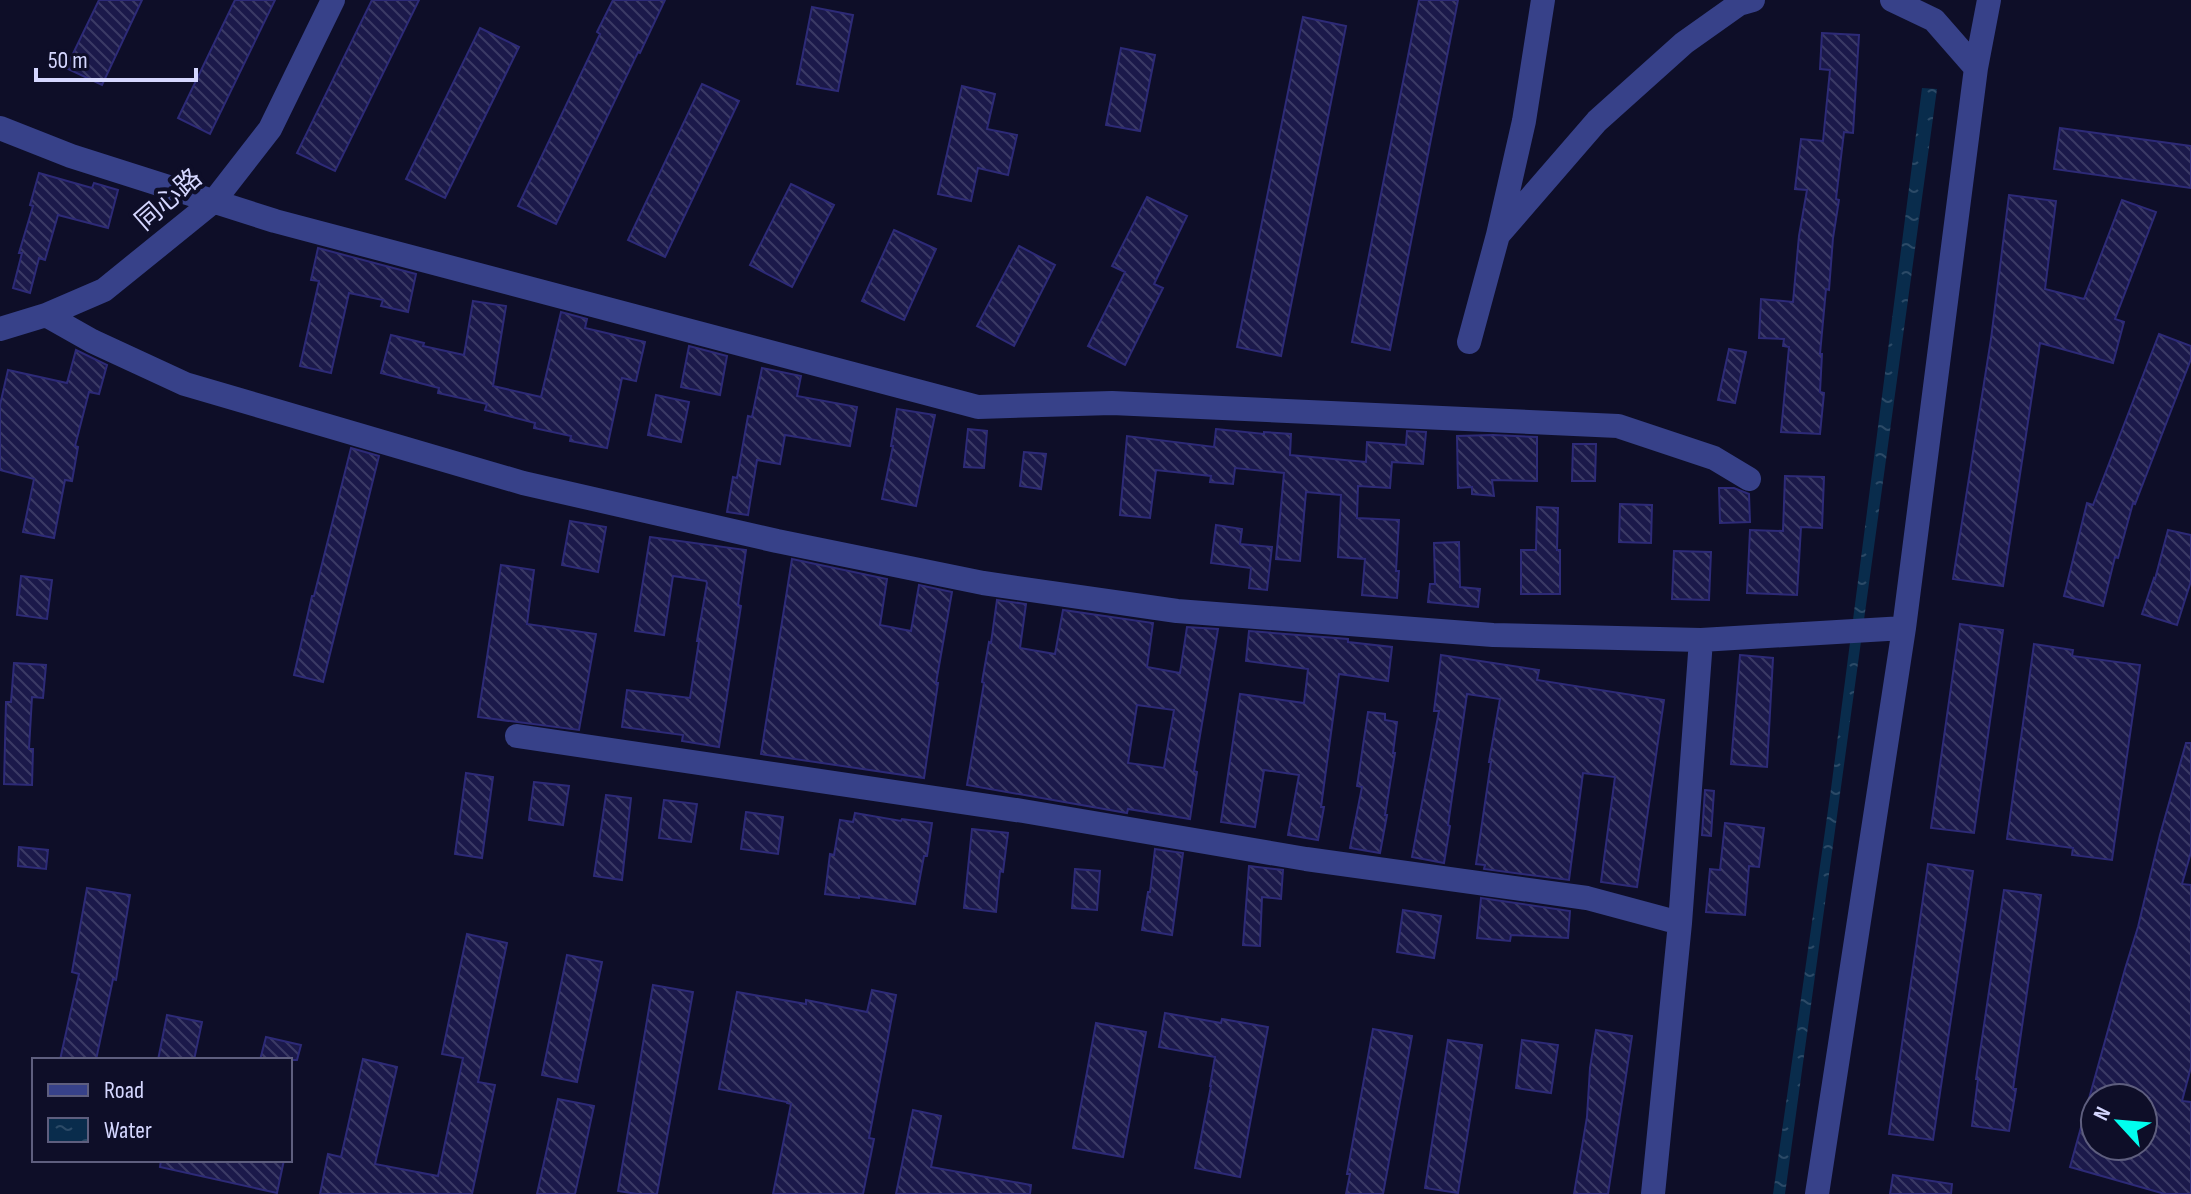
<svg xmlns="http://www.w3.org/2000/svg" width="2191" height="1194" font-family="'Sofia Sans Condensed','Noto Sans SC',sans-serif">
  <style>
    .water { fill: url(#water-ripples) }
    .building { fill: url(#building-back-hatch); stroke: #2d2a77; stroke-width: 2; fill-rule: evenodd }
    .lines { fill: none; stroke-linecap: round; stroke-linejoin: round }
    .minor { stroke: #374189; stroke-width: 24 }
    .labels { text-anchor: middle; stroke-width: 8; stroke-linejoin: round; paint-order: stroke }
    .street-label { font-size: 26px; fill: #d5d7ff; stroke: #0e0e28 }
  </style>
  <defs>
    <pattern id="water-ripples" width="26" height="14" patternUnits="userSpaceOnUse" patternTransform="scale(2)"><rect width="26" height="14" fill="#092c4c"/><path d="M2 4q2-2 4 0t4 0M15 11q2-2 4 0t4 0" fill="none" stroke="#2c4a67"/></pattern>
    <pattern id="building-back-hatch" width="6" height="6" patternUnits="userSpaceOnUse" patternTransform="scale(2)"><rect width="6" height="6" fill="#1b194a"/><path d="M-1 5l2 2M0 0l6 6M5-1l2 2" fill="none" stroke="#3b3a65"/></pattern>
  </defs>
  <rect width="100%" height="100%" fill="#0e0e28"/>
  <!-- water -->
  <path class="water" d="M1922 88 1937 89 1785 1194H1773L1831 789Z"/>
  <!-- building -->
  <path class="building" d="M99 0H142L102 85 66 68Z
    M235 0H275L210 134 178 118Z
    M372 0H419L335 171 297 153Z
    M613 0H665L640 53 638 52 556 224 518 206 600 34 597 32Z
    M1419 0H1458L1390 350 1352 342Z
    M812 7 853 15 838 91 797 84Z
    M1303 17 1346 26 1281 356 1237 347Z
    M480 28 519 47 445 198 406 179Z
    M1822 33 1859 35 1853 133 1844 132 1836 199 1839 200 1833 238 1829 290 1826 289 1820 354H1822L1820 392 1824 393 1820 434 1781 432 1789 347 1783 346 1784 339 1759 338 1761 299 1793 302 1799 236 1807 190 1795 189 1801 139 1823 141 1830 70 1820 69Z
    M1121 48 1155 55 1140 131 1106 125Z
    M702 84 739 101 665 257 628 240Z
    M962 86 995 94 987 129 1017 135 1008 175 978 168 971 201 938 194Z
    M2060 128 2191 146V188L2054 169Z
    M39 173 92 188 94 183 118 190 108 228 58 215 45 260 39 258 30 293 13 288 22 253H19L33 206 30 205Z
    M791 184 834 205 792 287 750 265Z
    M2009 195 2056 201 2045 289 2084 299 2122 200 2156 212 2115 319 2124 322 2113 363 2040 343 2003 586 1953 579 1991 339Z
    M1147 197 1187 216 1154 284 1163 288 1125 365 1088 346 1125 272 1112 266Z
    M894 230 936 249 904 320 862 301Z
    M1019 246 1055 265 1014 346 977 326Z
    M318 248 416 274 408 312 381 306 383 300 349 293 331 373 300 366 319 281 311 280Z
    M473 301 506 306 493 386 541 397 561 312 587 319 585 328 645 342 636 381 622 378 607 448 570 441 571 436 534 428 535 423 485 410 487 404 438 393 439 388 381 373 391 335 424 343 423 346 464 355Z
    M2159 334 2191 346V359L2135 504 2133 503 2118 558 2115 557 2103 606 2064 596 2087 503 2093 505Z
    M689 346 727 356 720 395 681 387Z
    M1729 349 1746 352 1735 403 1718 400Z
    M76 350 107 365 99 394 89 392 75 446 78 447 72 481 65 480 54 538 23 532 34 479 0 470V405L8 370 67 383Z
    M762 368 801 376 797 396 857 407 850 446 785 435 780 464 757 460 748 515 727 512 733 477 737 478 748 416 752 417Z
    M656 395 689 402 681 442 648 435Z
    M897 409 935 415 916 506 882 499 893 446H891Z
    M968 429 987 431 984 468 964 467Z
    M1216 429 1264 434V432L1291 434 1290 455 1366 462 1367 442 1406 445 1407 431 1426 432 1423 464 1392 462 1390 488 1358 486 1357 518 1399 520 1396 571H1399L1397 598 1362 595 1365 559 1338 557 1341 495 1306 492 1300 561 1276 559 1284 473 1235 468 1233 484 1210 482 1211 476 1156 470 1150 518 1120 515 1127 436 1214 447Z
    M1493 435 1537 437V481L1492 480 1494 496 1472 494V487L1458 488 1457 436Z
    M1573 444H1596L1595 481H1572Z
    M351 448 379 456 323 682 294 675 312 596H314Z
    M1024 452 1046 454 1041 489 1020 486Z
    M1785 476 1824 477 1822 528 1801 527 1797 595 1747 593 1750 530 1783 531Z
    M1719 488H1734L1749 494 1750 522 1720 523Z
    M1620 504 1652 505 1651 543 1619 542Z
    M1537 507 1558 508 1557 550H1560V594H1521V550H1536Z
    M570 521 606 527 598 572 562 565Z
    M1216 525 1242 529 1240 544 1272 547 1267 590 1249 588 1251 568 1211 563Z
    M2168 530 2191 535V581L2177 625 2142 614 2154 578 2155 579Z
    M650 537 746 550 738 605 741 606 719 747 682 741 683 735 622 727 627 690 690 698 699 641H697L707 583 706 581 673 576 664 635 635 631Z
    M1459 542 1460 587 1480 589 1478 607 1428 602 1430 584H1435L1434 543Z
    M1674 551 1711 552 1709 600 1672 599Z
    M792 559 887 579 880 625 911 631 919 585 952 592 936 683H938L924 778 761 754Z
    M501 565 534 570 527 624 596 634 579 730 478 717Z
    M21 576 52 580 47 619 17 615Z
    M997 600 1026 604 1020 648 1055 654 1063 610 1153 623 1147 667 1180 673 1187 627 1218 629 1194 771 1197 772 1190 819 1128 809 1127 813 967 785 984 683 982 682 989 642 991 643ZM1137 705 1174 710 1164 768 1128 763Z
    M1960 624 2003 630 1974 833 1931 828Z
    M1249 631 1348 639V642L1392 647 1388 681 1339 674 1321 807H1324L1318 840 1288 835 1299 775 1264 770 1255 827 1221 822 1240 694 1304 703 1308 669 1246 661Z
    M2034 644 2073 650 2072 656 2140 665 2112 860 2072 855 2073 848 2007 839Z
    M1441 655 1539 670 1537 680 1664 700 1637 887 1601 882 1615 777 1583 773 1569 880 1484 869 1485 865 1476 864 1491 762H1489L1500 699 1467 694 1448 825 1450 826 1444 863 1412 857 1439 711H1434Z
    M1740 655 1773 658 1767 767 1731 764Z
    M14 663 46 665 43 698 32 697 29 749H33L32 785 4 784 6 702H11Z
    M1368 712 1385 714V720L1397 722 1393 753H1395L1385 815H1387L1380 853 1350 848 1362 787 1357 786Z
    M2186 743H2191V852L2182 884 2191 885V1067L2182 1101 2191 1102V1194H2165L2070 1167 2125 969 2138 927 2160 835ZM2093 1098H2149L2143 1118V1149L2132 1146H2095V1098Z
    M466 773 493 777 482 858 455 854Z
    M534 782 569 786 563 825 529 820Z
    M1705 790 1714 791 1711 836 1702 835Z
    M606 795 631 798 622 880 594 876Z
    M664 800 697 804 691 842 659 838Z
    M746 812 783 817 778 854 741 849Z
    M855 813 901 821 902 819 932 823 927 856H924L915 904 859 896V898L825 894 830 854 834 855 840 820 853 822Z
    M1725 823 1764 828 1759 867 1749 866 1745 915 1706 912 1710 869 1720 870Z
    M972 829 1008 833 1003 872 1000 871 996 912 964 908Z
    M19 847 48 850 46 869 18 866Z
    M1155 849 1183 853 1172 935 1142 930 1148 892H1150Z
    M1928 864 1973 871 1933 1140 1889 1134Z
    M1249 866 1283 870 1281 899 1262 897 1260 946 1243 945Z
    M1075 869 1100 871 1097 910 1072 908Z
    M87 888 130 895 116 980 113 979 96 1060H60L79 974 72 972Z
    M2004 890 2041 895 2013 1089H2016L2009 1131 1972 1126 1978 1079H1976Z
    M1481 898 1570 911 1568 938 1511 935 1510 941 1477 938Z
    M1403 910 1441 916 1434 958 1397 952Z
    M467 934 507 943 478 1082 495 1085 472 1194H320L328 1154 341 1157 363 1059 397 1067 375 1164 438 1176 463 1058 442 1054Z
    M567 955 602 962 577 1082 542 1075Z
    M653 985 693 992 657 1194H637L618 1191Z
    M872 990 896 995 869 1138 874 1139 863 1194H773L791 1104 787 1103V1102L719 1089 737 992 806 1004V1000L867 1012Z
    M1165 1013 1221 1023 1222 1019 1268 1027 1240 1177 1195 1168 1211 1086H1210L1215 1057 1159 1047Z
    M167 1015 202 1022 194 1060H158Z
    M1096 1023 1146 1032 1123 1157 1073 1148Z
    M1373 1029 1412 1036 1383 1194H1346L1350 1174H1347Z
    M1596 1030 1632 1036 1608 1194H1574L1587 1117 1590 1068Z
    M266 1037 301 1045 297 1060H260Z
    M1448 1040 1482 1045 1458 1193 1425 1188Z
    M1522 1040 1558 1045 1551 1093 1516 1088Z
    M558 1099 594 1106 575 1194H537Z
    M913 1110 941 1116 931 1167 1031 1185 1030 1194H896Z
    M161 1160H284L277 1193 160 1167Z
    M1893 1175 1952 1184 1951 1194H1890Z"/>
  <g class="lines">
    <!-- minor -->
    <path class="minor" d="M1892 0 1934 20 1976 68
      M0 128 71 156 275 221 978 407 1112 403 1618 426 1714 458 1749 479
      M1500 233 1597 121 1684 43 1739 4 1753 0
      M46 315 92 341 185 384 523 483 777 541 983 583 1177 611 1493 635 1701 640 1904 628
      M0 329 46 315 104 290 214 201 270 129 333 0
      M1469 342 1498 235 1524 121 1543 0
      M517 736 1023 811 1306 859 1587 898 1680 923
      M1653 1194 1680 923 1701 640
      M1817 1194 1904 628 1976 68 1989 0"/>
  </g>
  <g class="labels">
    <!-- street labels -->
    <g class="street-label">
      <text transform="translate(168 199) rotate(-41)" y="9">同心路</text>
    </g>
  </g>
  <!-- legend -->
  <rect x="32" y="1058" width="260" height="104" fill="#0e0e28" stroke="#5e5e7e" stroke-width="2"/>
  <rect x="48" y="1084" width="40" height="12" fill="#374189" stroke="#5e5e7e" stroke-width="2"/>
  <text x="104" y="1098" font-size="24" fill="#d5d7ff">Road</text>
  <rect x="48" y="1118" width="40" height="24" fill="url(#water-ripples)" stroke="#5e5e7e" stroke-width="2"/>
  <text x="104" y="1138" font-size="24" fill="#d5d7ff">Water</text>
  <!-- north arrow -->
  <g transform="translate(2119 1122) rotate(296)"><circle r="38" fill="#0e0e28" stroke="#5e5e7e" stroke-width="2"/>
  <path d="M0-6L14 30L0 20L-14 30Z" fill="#01ffef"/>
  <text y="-12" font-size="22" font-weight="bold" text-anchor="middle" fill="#d5d7ff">N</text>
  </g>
  <!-- scale -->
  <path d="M36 68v12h160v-12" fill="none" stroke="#d5d7ff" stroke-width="4"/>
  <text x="48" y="68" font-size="24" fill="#d5d7ff" stroke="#0e0e28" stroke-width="6" paint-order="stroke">50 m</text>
</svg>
